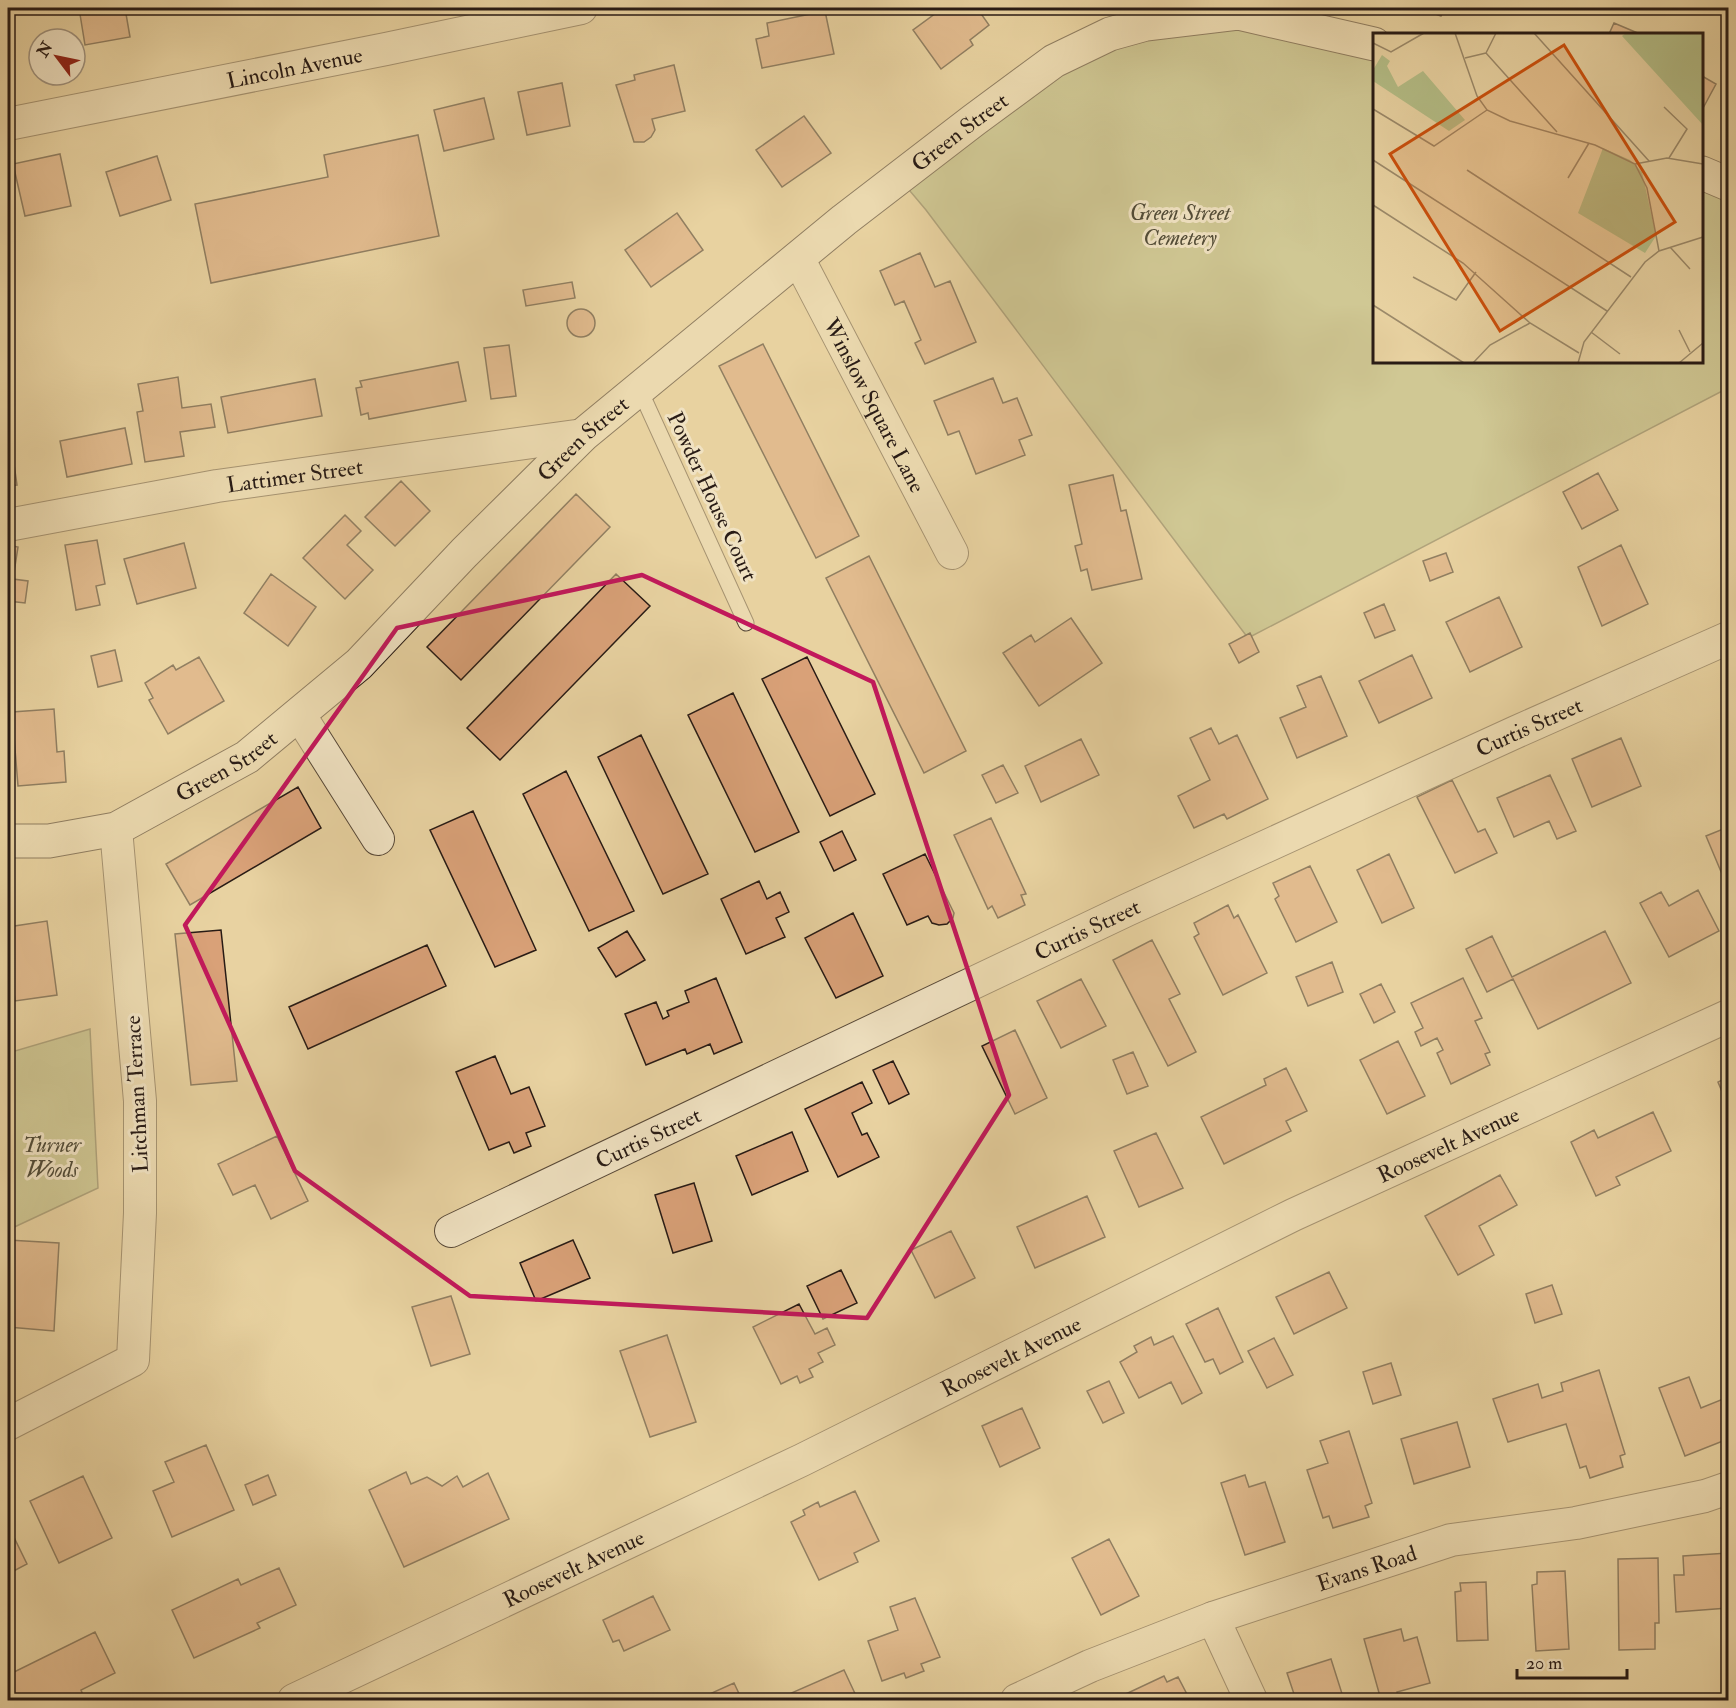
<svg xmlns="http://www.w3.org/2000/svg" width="1736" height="1708" font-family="'IM FELL Double Pica',serif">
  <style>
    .green { fill: #b4bd86; stroke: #6e6c4e; stroke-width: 1.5 }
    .building { fill: #d9a178; stroke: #281b15; stroke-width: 1.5 }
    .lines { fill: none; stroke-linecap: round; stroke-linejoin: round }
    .lane-casing { stroke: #584938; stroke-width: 17 }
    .street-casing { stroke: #584938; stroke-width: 34 }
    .secondary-casing { stroke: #281b15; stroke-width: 35 }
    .lane { stroke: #f0e2c2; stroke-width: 15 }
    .street { stroke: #f0e2c2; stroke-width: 32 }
    .secondary { stroke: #f0e2c2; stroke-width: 33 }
    .marked { fill: none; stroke: #c2185b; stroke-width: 4.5; stroke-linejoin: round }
    .labels { text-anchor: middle; stroke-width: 6; stroke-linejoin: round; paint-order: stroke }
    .street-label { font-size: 22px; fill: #281b15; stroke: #f0e2c2 }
    .park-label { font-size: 22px; font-style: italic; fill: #524c37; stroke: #f0e2c2 }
    .inset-road { fill: none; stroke: #9b8969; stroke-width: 1.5 }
    .view { fill: #cb500d; fill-opacity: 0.15; stroke: #cb500d; stroke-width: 3 }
    .inset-edge { fill: none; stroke: #281b15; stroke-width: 3 }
  </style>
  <rect width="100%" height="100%" fill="#e8d2a1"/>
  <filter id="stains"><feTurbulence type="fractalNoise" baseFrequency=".00333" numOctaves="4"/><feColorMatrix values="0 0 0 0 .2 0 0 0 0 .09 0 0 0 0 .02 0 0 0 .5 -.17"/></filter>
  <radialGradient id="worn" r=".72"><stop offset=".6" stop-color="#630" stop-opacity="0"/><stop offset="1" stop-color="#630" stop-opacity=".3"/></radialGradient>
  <!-- green -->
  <path class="green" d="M1238 13 1374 45V362H1702V173L1728 184V388L1248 638 926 210 899 178 1094 42Z
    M90 1029 98 1188 8 1230V1053Z"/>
  <!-- building -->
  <path class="building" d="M79 8H125L130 37 85 45Z
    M943 8H977L989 25 970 40 973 45 941 69 913 30Z
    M1419 8H1445L1441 16Z
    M825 11 834 54 762 68 756 39 769 36 767 23Z
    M1614 23 1640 34H1609Z
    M674 65 685 111 652 119 655 130 651 137 644 142H634L616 85 635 80 634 75Z
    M1702 76 1716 84 1702 110Z
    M562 83 570 126 527 135 518 92Z
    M484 98 494 139 444 151 434 110Z
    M804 116 831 153 782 187 756 150Z
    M418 135 439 236 211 283 195 204 328 177 324 155Z
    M60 154 71 206 25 216 13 164Z
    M157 156 171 200 120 216 106 172Z
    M677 213 703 250 651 287 625 250Z
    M920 253 935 287 950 281 976 342 925 364 915 343 921 340 904 301 895 305 880 271Z
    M572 282 575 298 526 306 523 290Z
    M567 323a14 14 0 1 1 28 0a14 14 0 1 1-28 0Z
    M763 344 859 536 816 558 719 366Z
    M509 345 516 396 491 399 484 348Z
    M458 362 466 401 369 419 368 413 361 415 356 388 362 387 360 381Z
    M178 377 182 408 211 404 215 427 180 432 184 456 145 462 137 412 143 411 138 384Z
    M993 378 1003 403 1017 398 1032 435 1019 440 1025 455 976 474 959 431 948 435 934 401Z
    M315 379 322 416 228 433 221 397Z
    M8 422 17 485 8 486Z
    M125 428 132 464 67 477 60 441Z
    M1598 473 1618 510 1582 529 1563 492Z
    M1113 475 1121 511 1126 510 1142 579 1092 590 1087 569 1081 571 1075 546 1082 544 1069 485Z
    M401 481 430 511 395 546 365 517Z
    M576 494 610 527 461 680 427 647Z
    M345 515 361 531 347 545 373 570 345 599 303 558Z
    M1728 516V531L1723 518Z
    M97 540 105 584 96 586 100 605 76 610 65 545Z
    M184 543 196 588 137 604 124 559Z
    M8 545 18 547 13 579 28 581 25 603 8 601Z
    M1621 545 1648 604 1602 626 1578 567Z
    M1446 553 1453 572 1430 581 1423 561Z
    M869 556 966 751 924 773 826 578Z
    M271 574 316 607 288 646 244 613Z
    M616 574 650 606 500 760 467 728Z
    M1499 597 1522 647 1470 672 1446 622Z
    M1384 604 1395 630 1375 638 1364 613Z
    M1071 618 1102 663 1039 706 1003 653 1031 635 1035 642Z
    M1250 633 1259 652 1239 663 1229 644Z
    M115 650 122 681 98 687 91 656Z
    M1412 655 1432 698 1379 723 1359 681Z
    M199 657 224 701 168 734 149 700 153 698 145 683 173 665 176 670Z
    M807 657 875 794 830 816 762 679Z
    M1321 676 1347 736 1297 758 1280 718 1306 707 1297 686Z
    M733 693 799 832 755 852 688 715Z
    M54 709 57 752 64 751 66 782 18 786 12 712Z
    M1211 728 1219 744 1237 735 1268 799 1227 819 1224 814 1194 828 1178 796 1210 780 1190 738Z
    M641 735 708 874 663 894 598 757Z
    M1621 738 1641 786 1592 807 1572 759Z
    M1081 739 1099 775 1041 802 1025 766Z
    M1003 765 1018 793 996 803 982 775Z
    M566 771 634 911 589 931 523 794Z
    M1550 775 1576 831 1557 839 1549 821 1514 837 1497 798Z
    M1452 780 1478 832 1485 829 1497 853 1455 873 1417 797Z
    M298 787 321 828 190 905 166 864Z
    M473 811 536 950 495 967 430 830Z
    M991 818 1026 894 1021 895 1025 905 998 918 992 906 988 909 954 835Z
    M1728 827V871L1722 874 1706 836Z
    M842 831 856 860 834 871 820 842Z
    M925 854 954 913 953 918 947 924 939 925 932 923 928 916 907 925 883 874Z
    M1389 854 1414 908 1382 923 1357 870Z
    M1310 866 1337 922 1296 942 1275 899 1279 896 1273 883Z
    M759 881 767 899 780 892 789 912 776 918 785 937 746 954 721 899Z
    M1698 890 1719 931 1669 957 1640 903 1661 892 1669 906Z
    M1228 905 1234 918 1238 915 1267 973 1223 995 1194 937 1199 934 1194 923Z
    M853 913 883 976 836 998 805 938Z
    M47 921 57 995 15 1001 8 943V927Z
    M221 930 237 1081 191 1085 175 934Z
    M627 931 645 960 616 977 598 948Z
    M1605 931 1631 983 1538 1029 1513 979 1487 992 1466 949 1492 936 1512 977Z
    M1152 940 1180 994 1169 999 1196 1052 1168 1066 1113 960Z
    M427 945 446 986 308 1049 289 1007Z
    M1332 962 1343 992 1308 1006 1296 977Z
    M716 978 742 1042 714 1054 710 1044 687 1054 685 1049 646 1065 625 1014 656 1002 663 1019 669 1016 667 1011 689 1002 685 991Z
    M1463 978 1482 1018 1475 1021 1490 1052 1485 1054 1490 1065 1451 1084 1437 1053 1443 1050 1437 1038 1421 1046 1415 1032 1423 1028 1411 1003Z
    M1081 979 1106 1026 1061 1048 1037 1001Z
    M1381 984 1395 1012 1374 1023 1360 994Z
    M1015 1030 1047 1098 1015 1114 982 1046Z
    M1398 1041 1425 1096 1387 1114 1360 1060Z
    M1133 1052 1148 1086 1127 1094 1113 1060Z
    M495 1056 511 1094 529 1087 545 1126 526 1133 531 1146 514 1153 509 1142 489 1150 456 1072Z
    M893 1061 909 1094 889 1104 873 1070Z
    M1286 1068 1307 1111 1286 1121 1291 1131 1224 1164 1201 1117 1266 1085 1264 1079Z
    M1728 1077V1106L1718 1082Z
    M862 1082 872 1103 852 1113 862 1135 867 1133 879 1157 838 1177 805 1109Z
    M1653 1112 1671 1151 1616 1177 1620 1185 1596 1196 1571 1142 1594 1130 1598 1138Z
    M792 1132 808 1171 752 1195 736 1156Z
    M1156 1133 1183 1188 1139 1207 1114 1151Z
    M277 1136 308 1201 271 1219 255 1185 233 1195 218 1164Z
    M1500 1175 1517 1205 1479 1226 1494 1255 1458 1275 1425 1216Z
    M694 1183 712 1241 673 1253 655 1195Z
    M1087 1196 1105 1237 1035 1268 1017 1227Z
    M951 1231 975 1278 935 1298 911 1250Z
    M8 1240 59 1243 54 1331 8 1327Z
    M573 1240 590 1278 536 1301 520 1263Z
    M841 1270 857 1303 823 1319 807 1286Z
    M1329 1272 1347 1308 1294 1334 1276 1297Z
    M1552 1285 1562 1314 1535 1323 1526 1294Z
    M451 1296 470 1354 431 1366 412 1307Z
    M799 1304 815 1334 827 1328 835 1345 818 1353 823 1362 809 1369 813 1377 800 1383 797 1376 781 1384 753 1327Z
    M1218 1308 1243 1362 1220 1374 1213 1359 1205 1362 1186 1324Z
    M667 1335 696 1422 650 1437 620 1351Z
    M1173 1336 1202 1393 1182 1404 1171 1382 1139 1398 1120 1362 1137 1352 1134 1346 1151 1337 1154 1345Z
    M1274 1338 1293 1375 1267 1388 1248 1351Z
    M1391 1363 1401 1395 1373 1404 1363 1372Z
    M1599 1370 1625 1454 1620 1456 1623 1467 1590 1478 1586 1466 1580 1468 1566 1424 1508 1442 1493 1399 1538 1384 1542 1398 1563 1391 1561 1383Z
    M1689 1377 1701 1408 1728 1397V1439L1685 1456 1659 1388Z
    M1109 1381 1124 1413 1103 1423 1087 1391Z
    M1022 1408 1040 1448 1000 1467 982 1426Z
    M1457 1422 1470 1467 1414 1484 1401 1439Z
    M1349 1431 1372 1503 1365 1506 1369 1517 1333 1528 1329 1516 1323 1518 1307 1470 1328 1463 1320 1441Z
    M206 1445 234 1510 172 1537 153 1491 174 1482 165 1462Z
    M406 1472 411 1484 427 1477 442 1486 457 1476 463 1487 488 1473 509 1519 404 1567 369 1490Z
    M268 1475 276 1495 253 1505 245 1485Z
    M1245 1475 1249 1487 1265 1482 1285 1542 1245 1555 1221 1483Z
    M83 1476 112 1538 59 1563 30 1501Z
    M855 1491 879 1541 854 1553 858 1562 819 1580 791 1522 805 1515 803 1510 818 1502 820 1507Z
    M8 1525 27 1564 8 1574Z
    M1109 1539 1139 1596 1101 1615 1072 1558Z
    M1728 1553V1608L1676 1612 1674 1575H1684L1683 1556Z
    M1658 1558 1659 1623H1655V1649L1619 1650 1618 1559Z
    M279 1568 296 1605 257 1623 260 1628 194 1658 172 1610 238 1579 241 1585Z
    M1565 1571 1569 1649 1536 1651 1532 1585 1537 1584V1572Z
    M1486 1582 1488 1640 1457 1641 1455 1592 1461 1591 1460 1583Z
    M653 1596 670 1630 624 1651 619 1640 613 1642 603 1620Z
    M915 1598 940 1657 921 1664 924 1671 906 1678 904 1673 882 1681 868 1641 898 1630 890 1607Z
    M1401 1629 1404 1641 1417 1637 1430 1683 1397 1692 1399 1698 1381 1700 1364 1639Z
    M95 1632 115 1673 81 1690 85 1700H11L8 1693V1675Z
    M1331 1659 1344 1700H1296L1287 1673Z
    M844 1670 858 1700H792L789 1694Z
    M1164 1676 1167 1682 1178 1677 1190 1700H1113Z
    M734 1683 742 1700H707L705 1696Z"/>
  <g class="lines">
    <defs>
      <path id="lane" d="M639 388 746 623"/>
      <g id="street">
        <path id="s1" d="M8 124 386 49 581 8"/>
        <path id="s2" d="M798 258 952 553"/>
        <path id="s3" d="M8 525 217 486 583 435"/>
        <path d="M299 714 378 839"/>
        <path id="s4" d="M451 1231 1127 910 1516 732 1728 638"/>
        <path d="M8 1424 133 1360 140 1213V1101L116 829"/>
        <path d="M1213 1618 1251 1700"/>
        <path id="s5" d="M294 1700 802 1460 1293 1215 1728 1016"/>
        <path id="s6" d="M1017 1700 1090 1666 1213 1618 1451 1540 1576 1523 1705 1496 1728 1488"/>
      </g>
      <g id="secondary">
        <path d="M1702 173 1728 184"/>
        <path id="s7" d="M8 841H49L116 829 247 757 359 664 464 553 583 435 844 220 974 120 1054 61 1110 34 1146 24 1238 13 1374 44"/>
      </g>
    </defs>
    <!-- lane casing -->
    <use href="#lane" class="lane-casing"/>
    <!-- street casing -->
    <use href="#street" class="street-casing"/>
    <!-- secondary casing -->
    <use href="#secondary" class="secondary-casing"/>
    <!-- lane -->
    <use href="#lane" class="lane"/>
    <!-- street -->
    <use href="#street" class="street"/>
    <!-- secondary -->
    <use href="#secondary" class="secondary"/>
  </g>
  <!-- marked area -->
  <path d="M0 0H1736V1708H0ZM642 575 873 682 1009 1095 867 1318 470 1296 295 1171 185 925 397 628Z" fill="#e8d2a1" fill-opacity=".55" fill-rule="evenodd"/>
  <path class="marked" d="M642 575 873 682 1009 1095 867 1318 470 1296 295 1171 185 925 397 628Z"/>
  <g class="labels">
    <!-- street labels -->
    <g class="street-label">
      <text dy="8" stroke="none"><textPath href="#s1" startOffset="292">Lincoln Avenue</textPath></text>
      <text dy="8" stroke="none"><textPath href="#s7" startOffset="1208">Green Street</textPath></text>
      <text dy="8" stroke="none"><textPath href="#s2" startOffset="166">Winslow Square Lane</textPath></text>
      <text dy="8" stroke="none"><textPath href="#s7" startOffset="722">Green Street</textPath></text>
      <text dy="8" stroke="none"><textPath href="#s3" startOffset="291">Lattimer Street</textPath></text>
      <text transform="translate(713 496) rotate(65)" y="8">Powder House Court</text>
      <text dy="8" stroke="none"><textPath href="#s4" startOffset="1190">Curtis Street</textPath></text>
      <text dy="8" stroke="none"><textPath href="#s7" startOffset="236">Green Street</textPath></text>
      <text dy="8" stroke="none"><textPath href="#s4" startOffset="704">Curtis Street</textPath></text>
      <text transform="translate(136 1094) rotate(-93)" y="8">Litchman Terrace</text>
      <text dy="8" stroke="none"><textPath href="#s4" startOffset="218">Curtis Street</textPath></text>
      <text dy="8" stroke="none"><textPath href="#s5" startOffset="1281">Roosevelt Avenue</textPath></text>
      <text dy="8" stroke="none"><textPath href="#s5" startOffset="795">Roosevelt Avenue</textPath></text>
      <text dy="8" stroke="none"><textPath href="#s5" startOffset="309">Roosevelt Avenue</textPath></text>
      <text dy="8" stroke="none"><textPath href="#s6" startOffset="374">Evans Road</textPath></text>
    </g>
    <!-- park labels -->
    <g class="park-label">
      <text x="1180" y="220">Green Street<tspan x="1180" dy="25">Cemetery</tspan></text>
      <text x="52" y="1152">Turner<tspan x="52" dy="25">Woods</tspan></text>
    </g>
  </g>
  <!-- overview -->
  <g transform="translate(1373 33)">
    <rect width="330" height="330" fill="#e8d2a1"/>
    <path d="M253 0H330V92L249 3ZM9 22 17 28 14 33 25 54 50 38 92 87 76 98 0 48V37ZM230 115 257 127 269 139 283 203 272 220 205 180Z" fill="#b4bd86"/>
    <path class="inset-road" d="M82 0 104 63 114 77 137 88 222 112 262 131 274 155 286 218M161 0 276 128M0 10 18 19 51 0M113 20 184 99M113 20 123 0M92 25 113 20M291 74 314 96 296 125M0 76 61 113 114 77M0 127 234 278M262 131 294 125 330 131M94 137 258 244M195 145 216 110M0 172 90 230 157 290 206 320M297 214 317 236M40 244 83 267 103 239M0 272 91 330M306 297 317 319M218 299 247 321M100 330 117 312 157 290M205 330 211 309 272 229 286 218 330 204M306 330 330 310"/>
    <path class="view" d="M191 12 302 189 127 298 17 121Z"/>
    <rect width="330" height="330" class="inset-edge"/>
  </g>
  <!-- margin -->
  <rect width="1736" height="1708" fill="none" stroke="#e8d2a1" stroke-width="30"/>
  <rect x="9" y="9" width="1718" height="1690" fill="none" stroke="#281b15" stroke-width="3"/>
  <rect x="15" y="15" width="1706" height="1678" fill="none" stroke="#281b15" stroke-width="1.5"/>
  <!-- north arrow -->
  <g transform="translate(57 57) rotate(302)"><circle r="28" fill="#f0e2c2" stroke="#a0927d" stroke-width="1.5"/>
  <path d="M0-4.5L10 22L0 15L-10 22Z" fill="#8f2418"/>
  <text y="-9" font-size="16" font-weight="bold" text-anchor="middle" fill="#281b15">N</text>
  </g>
  <!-- scale -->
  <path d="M1517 1669v9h110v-9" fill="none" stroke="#281b15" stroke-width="3"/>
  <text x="1526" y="1669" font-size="18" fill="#281b15" stroke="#f0e2c2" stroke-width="4.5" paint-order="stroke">20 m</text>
  <rect width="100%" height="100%" filter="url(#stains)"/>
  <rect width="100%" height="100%" fill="url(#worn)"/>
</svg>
